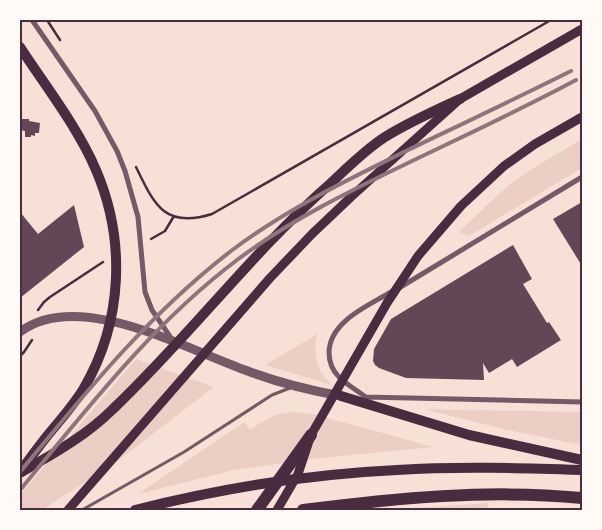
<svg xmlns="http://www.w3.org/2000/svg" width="602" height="530" font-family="'Nunito Sans',sans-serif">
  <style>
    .green { fill: #ebcfc5 }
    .building { fill: #644757 }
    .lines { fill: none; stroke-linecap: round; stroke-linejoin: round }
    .path { stroke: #4a2c40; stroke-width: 2.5 }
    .service { stroke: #755966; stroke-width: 3 }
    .minor { stroke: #755966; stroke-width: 5 }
    .tertiary { stroke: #755966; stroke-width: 9 }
    .secondary { stroke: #4a2c40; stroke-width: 9 }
    .primary { stroke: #4a2c40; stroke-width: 10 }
    .motorway { stroke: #4a2c40; stroke-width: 12 }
    .rail { stroke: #8f747c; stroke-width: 4 }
    .neatline { fill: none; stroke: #4a2c40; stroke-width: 2 }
  </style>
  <rect width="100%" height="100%" fill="#f7e1d7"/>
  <!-- green -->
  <path class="green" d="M582 139V168L469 236 459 232C477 215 494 197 513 182 535 166 559 153 582 139Z
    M317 334C313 355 316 371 332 385L265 365Z
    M136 359 214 387 116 462 42 510H20V495Z
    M424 409 582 412V445L503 429Z
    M295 412 313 414 434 447 311 459 234 470 138 494 244 422 250 429 277 414Z
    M488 503V507L472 510H387Z"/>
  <!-- building -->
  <path class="building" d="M22 119H29V121L40 123 39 133H35V136L31 135V137H25V131L20 130V122H22Z
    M582 202V266L553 219Z
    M74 205 84 247 20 298V212L38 234Z
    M513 245 532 279 523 284 547 323 549 322 561 340 517 367 512 359 489 373 483 363 484 380 406 378 379 368 375 365 373 361 374 349 391 319Z"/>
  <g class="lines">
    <!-- path -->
    <path class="path" d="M47 20 60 40
      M136 167C154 204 164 229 212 214L551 20
      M151 239 165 231 174 216
      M38 310 44 302 50 297 103 262
      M20 356 24 352 32 340"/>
    <!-- service -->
    <path class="service" d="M82 510 184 452 272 395 290 388"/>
    <!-- minor -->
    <path class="minor" d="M32 20 95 111 117 151 125 171 138 217 145 292 152 310 171 338
      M399 288 582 177
      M365 397 582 402
      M367 398C358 391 347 385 339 377 332 370 329 362 329 352 330 321 368 306 391 292"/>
    <!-- tertiary -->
    <path class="tertiary" d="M20 332C78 288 186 349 245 370 276 382 308 390 341 396"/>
    <!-- secondary -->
    <path class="secondary" d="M68 510 270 278 312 234 352 196 460 99 582 29
      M277 510 298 474 311 435 387 303 418 256 461 206 504 166 535 144 582 117"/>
    <!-- primary -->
    <path class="primary" d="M20 47C46 87 77 126 96 170 126 240 123 321 84 388 75 403 63 417 52 430 41 443 32 456 22 469
      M341 396 469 435 582 460
      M20 473C53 454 86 436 113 409 189 337 252 252 331 183 348 167 366 149 385 137 409 122 434 111 460 99
      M135 510C218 489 311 474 397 470 458 466 520 468 582 470"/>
    <!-- motorway -->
    <path class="motorway" d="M257 510 311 435
      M303 510C396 498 488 489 582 498"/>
    <!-- rail -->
    <path class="rail" d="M20 472C85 393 149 314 231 251 285 210 347 180 408 150 462 124 517 98 571 71
      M20 490C87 409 152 324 237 260 290 220 350 191 410 162 466 135 522 109 576 80"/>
  </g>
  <!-- border -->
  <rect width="602" height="530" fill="none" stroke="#fffaf5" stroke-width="42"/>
  <rect x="21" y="21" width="560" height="488" class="neatline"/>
</svg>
